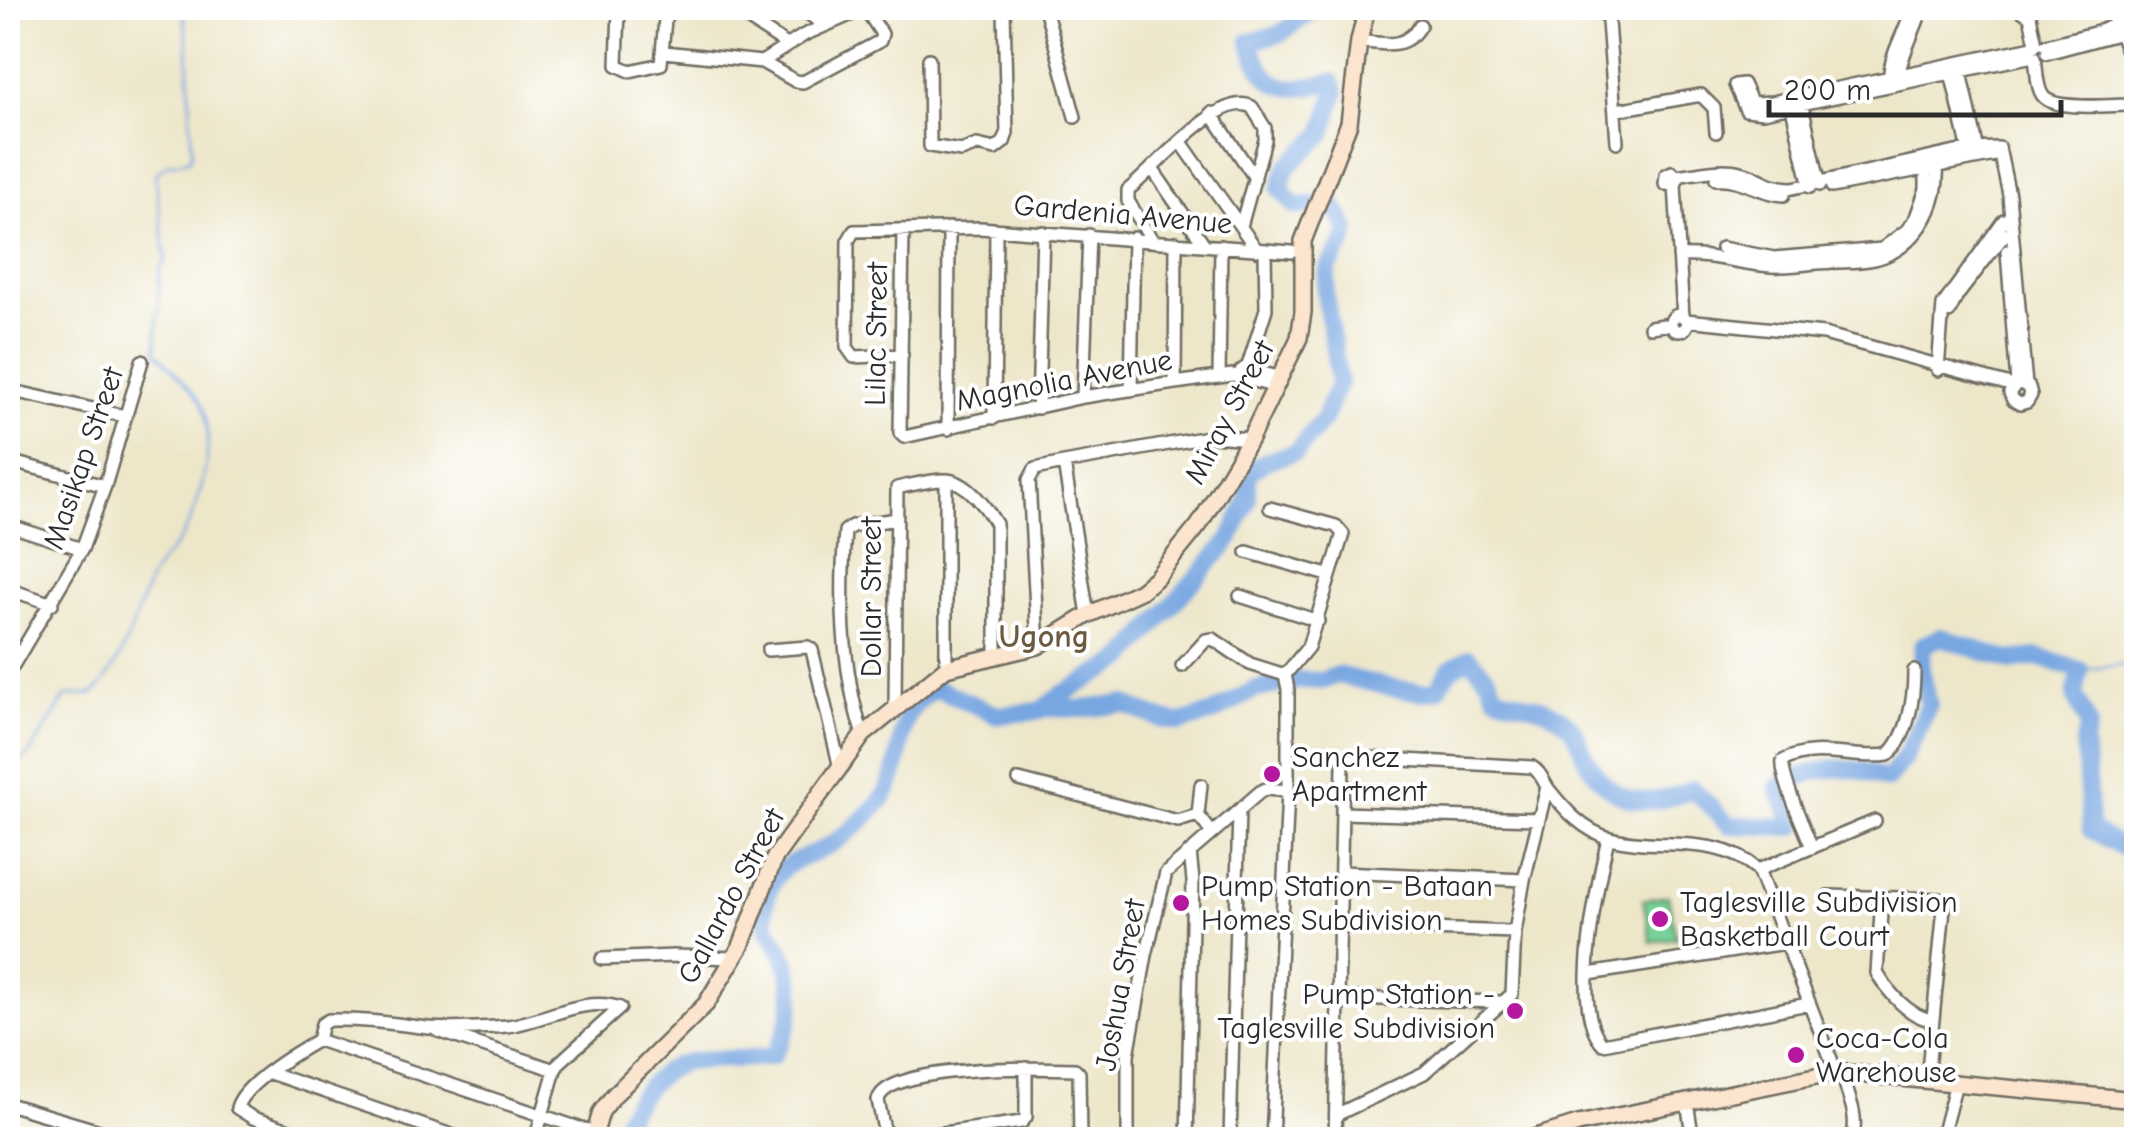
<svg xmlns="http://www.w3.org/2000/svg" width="2144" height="1147" font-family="'Comic Neue',sans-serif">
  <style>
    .green { fill: #77d198; stroke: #517e62; stroke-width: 2.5 }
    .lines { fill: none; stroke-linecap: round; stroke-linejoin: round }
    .stream { stroke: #77a6e1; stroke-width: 2.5 }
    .river { stroke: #77a6e1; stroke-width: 18 }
    .street-casing { stroke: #6f6c62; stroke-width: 16 }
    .secondary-casing { stroke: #6f6c62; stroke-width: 20 }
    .street { stroke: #fff; stroke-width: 11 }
    .secondary { stroke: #fce5cf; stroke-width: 15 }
    .poi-dot { fill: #b5179e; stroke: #fff; stroke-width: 4 }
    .labels { text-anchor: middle; stroke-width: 8; stroke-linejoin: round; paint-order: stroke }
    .street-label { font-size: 30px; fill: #2b2b2b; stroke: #fff }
    .poi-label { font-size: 30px; fill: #2b2b2b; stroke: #fff; text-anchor: start }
    .neighbourhood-label { font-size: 32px; font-weight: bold; fill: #6c5a41; stroke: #fff }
  </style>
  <rect width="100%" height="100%" fill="#fff"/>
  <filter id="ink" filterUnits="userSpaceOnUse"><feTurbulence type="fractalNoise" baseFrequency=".01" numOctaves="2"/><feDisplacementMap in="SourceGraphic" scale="20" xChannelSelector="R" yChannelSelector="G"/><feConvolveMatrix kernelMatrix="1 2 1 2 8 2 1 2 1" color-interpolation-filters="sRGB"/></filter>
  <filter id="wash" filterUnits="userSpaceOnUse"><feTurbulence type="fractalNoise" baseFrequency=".0048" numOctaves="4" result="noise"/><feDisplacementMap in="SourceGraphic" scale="40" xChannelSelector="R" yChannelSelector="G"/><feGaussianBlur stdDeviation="2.25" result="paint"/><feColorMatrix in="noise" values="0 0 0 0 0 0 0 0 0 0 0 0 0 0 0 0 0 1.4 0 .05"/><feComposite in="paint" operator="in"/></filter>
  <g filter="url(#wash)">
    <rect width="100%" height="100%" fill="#ede6c9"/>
    <!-- green -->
    <path class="green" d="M1668 896 1676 938 1651 942 1643 900Z"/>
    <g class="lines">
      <!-- stream -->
      <path class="stream" d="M2080 670 2120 665 2136 670
        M8 772 30 753 66 696 93 694C124 664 134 618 150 579 157 562 173 551 182 536 202 503 220 430 197 397 185 381 169 366 156 351L160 268 166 261 155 174 168 164 189 160 192 155 188 46 183 8"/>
      <!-- river -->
      <path class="river" d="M1044 708 1082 709 1124 704 1160 719 1180 723 1213 713 1254 690 1301 680 1322 681 1337 675 1393 688 1423 692 1437 690 1450 669 1469 658 1489 679 1496 695C1524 705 1546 704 1568 724 1578 733 1580 747 1586 759 1611 805 1647 810 1693 789L1729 825 1794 827 1778 787C1817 767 1847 761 1887 780L1905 757 1929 705 1921 669 1923 645 1941 637 2010 661 2037 657 2080 670 2075 695 2089 726 2084 741 2091 830 2136 855
        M620 1140C621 1113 658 1068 684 1063 713 1057 743 1061 772 1056 791 1028 799 994 786 961 777 937 759 929 767 898 777 859 799 863 828 846 848 835 879 808 889 788 910 742 888 719 936 688L997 715 1040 711 1064 693 1123 660 1230 540 1248 499V473L1266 461 1296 452 1323 420 1339 383 1325 292 1328 268 1344 243 1348 230 1333 204 1295 206 1280 189 1287 167 1323 134 1336 92 1332 82C1287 93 1264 92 1250 41L1280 34 1316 8"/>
    </g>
  </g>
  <g filter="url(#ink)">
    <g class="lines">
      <defs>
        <path id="street" d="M619 8 617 65 630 71 661 64 666 8
          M731 8 787 45
          M799 8 826 25
          M1045 8 1075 117
          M1607 8 1617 142
          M2017 8 2030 16 2036 44
          M2109 8 2136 72
          M1359 41C1384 44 1406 50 1420 25
          M2046 45 2098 32 2136 15
          M664 52 762 62 795 81 803 82 880 41 882 34 865 8
          M2047 53 2136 29
          M2035 57C2037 69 2036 87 2043 96 2054 111 2110 105 2128 105L2136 102
          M929 59 930 146 961 151 977 145 995 149 1004 142 1007 133 1004 8
          M762 62 804 35 866 8
          M1960 67 1978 151
          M1950 68 1969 152
          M1899 78C1898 61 1916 29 1922 8
          M1890 83C1887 57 1906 33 1912 8
          M1735 85 1746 110 1763 112 2033 56
          M1735 85 1743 84 1752 103 1772 102 2033 47
          M1801 101 1820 185
          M1791 103 1810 187
          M1617 110 1701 95 1714 108 1716 132
          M1211 113 1255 178
          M1181 142 1257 250
          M1153 170 1204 244
          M1677 176C1697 173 1721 167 1741 172 1763 177 1764 187 1793 188L1969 149 1999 148 2009 195 2026 385
          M1716 179C1742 177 1759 194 1784 195
          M1675 185 1665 184 1666 175 1672 172 1678 178 1675 185 1683 317
          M1832 187 1995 155
          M903 230 900 433 904 437 1083 397 1175 383 1233 375 1276 387
          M1152 240 1128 201V190C1154 170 1220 89 1252 107L1265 128V140L1241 226
          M1722 248 1774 258 1882 249 1907 230 1916 217 1926 189V162
          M2007 251 2017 384 2010 393 2013 400 2020 404 2027 402 2031 395 2029 387 2023 384
          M1679 256C1714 254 1738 264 1771 266 1787 267 1802 264 1818 263 1863 260 1891 267 1921 226 1934 207 1940 182 1936 160
          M1949 312 1957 296 2005 234
          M1671 323a8 8 0 1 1 16 0a8 8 0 1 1-16 0Z
          M1686 320 1824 334 2014 386
          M1650 327 1671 324
          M902 355 854 357 847 347 848 241 854 231 980 228 1292 252
          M1938 370 1943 305 2004 220
          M1241 371 1245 368 1281 378
          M1219 377 1221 246
          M1244 378 1266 309 1265 251
          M1175 383 1176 242
          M1131 390 1134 238
          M22 393 124 416
          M1083 397 1089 235
          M1038 408 1043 232
          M994 418 996 229
          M948 429 949 228
          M12 462 105 486
          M946 480V668
          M1270 508 1336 526 1343 534 1308 647 1285 675
          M8 525 82 549
          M1247 552 1328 575
          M8 589 52 604
          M1240 596 1318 621
          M1088 615 1064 463 1213 436 1250 439
          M1038 646 1029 480 1035 469 1064 463
          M768 650 808 647 812 650 840 768
          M1182 666 1206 640 1213 639 1250 664 1285 675 1288 689V791L1272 1140
          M8 674 82 549 105 486 142 361
          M895 706 897 488C912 485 932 479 947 480 967 481 987 508 996 524V657
          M863 735C842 672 840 597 845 531L852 526 896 519
          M1019 780 1178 821 1198 815
          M1201 785 1198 815 1212 833
          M1342 813 1539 819
          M1608 838C1598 882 1569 1011 1603 1044L1808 1004
          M1812 848C1805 829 1780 776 1783 761 1813 743 1855 760 1888 755 1909 736 1914 698 1914 671
          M1758 870 1875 821
          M1341 872 1524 880
          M1828 896 1939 899 1944 908 1927 1080
          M1882 897 1877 973C1888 992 1910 1018 1933 1020
          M1340 926 1515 932
          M602 959 674 956 735 958
          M1589 974 1785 943
          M1339 998 1501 1002
          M438 1031 555 1070 535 1140
          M318 1040 322 1024 329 1020C364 1019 395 1024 429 1028 453 1030 483 1028 507 1026 543 1022 584 995 620 1008L559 1063 555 1070
          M270 1073 466 1140
          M1843 1073C1848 1103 1858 1107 1853 1140
          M1687 1102 1693 1140
          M8 1104 130 1140
          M1336 1115 1424 1073 1512 994 1515 932 1524 880 1547 787
          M60 1140 65 1121
          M320 1140 253 1118 237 1108C242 1085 297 1052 318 1040L594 1133
          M886 1140 878 1100C887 1064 1041 1068 1075 1069L1079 1073 1080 1140
          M893 1140 1022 1122 1026 1117V1068
          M1128 1140V1055L1146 955 1166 873 1260 792 1266 789 1288 791
          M1187 1140 1193 881 1190 852
          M1230 1140 1239 811
          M1335 1140 1343 765 1350 757 1532 767C1541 772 1543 782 1550 791 1566 811 1584 831 1610 838 1659 851 1716 832 1758 870L1836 1072
          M1941 1140 1956 1083"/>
        <path id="secondary" d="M593 1140 601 1112 614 1095 706 1004 741 946 775 857 863 735 946 668 1038 646 1088 615 1140 591 1156 578 1199 525 1250 439 1299 338 1303 312V241L1349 123 1359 41 1367 8
          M1527 1140 1578 1124 1836 1072 2136 1100"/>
      </defs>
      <!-- street casing -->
      <use href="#street" class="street-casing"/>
      <!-- secondary casing -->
      <use href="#secondary" class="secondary-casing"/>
      <!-- street -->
      <use href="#street" class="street"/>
      <!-- secondary -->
      <use href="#secondary" class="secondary"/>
    </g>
  </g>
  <!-- markers -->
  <g class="poi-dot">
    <circle cx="1272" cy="774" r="10"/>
    <circle cx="1181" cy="903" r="10"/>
    <circle cx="1660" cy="919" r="10"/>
    <circle cx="1515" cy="1011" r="10"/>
    <circle cx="1796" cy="1055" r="10"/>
  </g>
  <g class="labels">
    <!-- street labels -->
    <g class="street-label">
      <text transform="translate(1123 214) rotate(5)" y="10">Gardenia Avenue</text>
      <text transform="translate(876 334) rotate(-89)" y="10">Lilac Street</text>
      <text transform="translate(1064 380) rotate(-11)" y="10">Magnolia Avenue</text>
      <text transform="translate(1229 412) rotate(-62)" y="10">Miray Street</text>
      <text transform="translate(83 458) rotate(-71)" y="10">Masikap Street</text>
      <text transform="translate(871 597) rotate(-90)" y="10">Dollar Street</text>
      <text transform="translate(731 896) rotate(-62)" y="10">Gallardo Street</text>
      <text transform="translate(1120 985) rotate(-80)" y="10">Joshua Street</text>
    </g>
    <!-- poi labels -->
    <g class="poi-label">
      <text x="1292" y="767">Sanchez<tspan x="1292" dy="34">Apartment</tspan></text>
      <text x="1201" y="896">Pump Station - Bataan<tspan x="1201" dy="34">Homes Subdivision</tspan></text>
      <text x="1680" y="912">Taglesville Subdivision<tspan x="1680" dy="34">Basketball Court</tspan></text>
      <text x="1495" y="1004" text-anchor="end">Pump Station -<tspan x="1495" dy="34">Taglesville Subdivision</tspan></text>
      <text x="1816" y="1048">Coca-Cola<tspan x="1816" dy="34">Warehouse</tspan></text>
    </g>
    <!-- neighbourhood labels -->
    <g class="neighbourhood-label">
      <text x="1044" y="647">Ugong</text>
    </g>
  </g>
  <!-- margin -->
  <rect width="2144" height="1147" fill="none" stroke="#fff" stroke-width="40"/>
  <!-- scale -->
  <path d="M1769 100v15h292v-15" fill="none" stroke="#2b2b2b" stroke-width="5"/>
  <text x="1784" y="100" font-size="30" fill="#2b2b2b" stroke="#ffffff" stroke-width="8" paint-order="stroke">200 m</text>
</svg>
